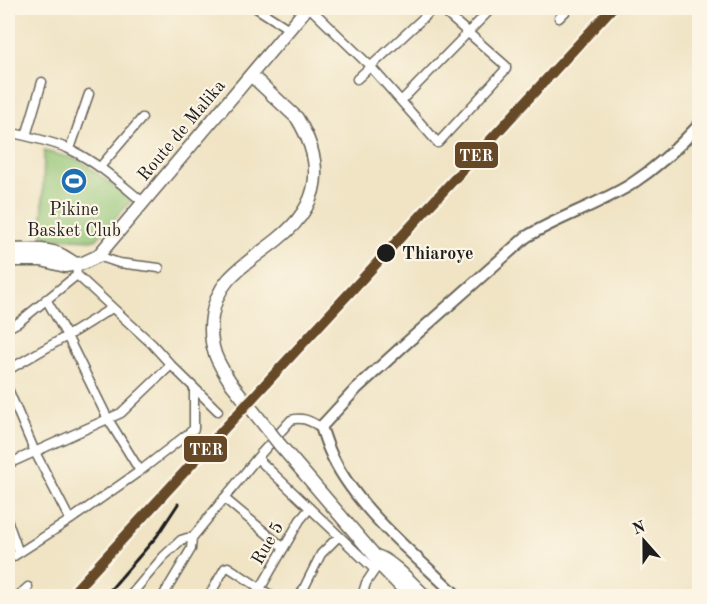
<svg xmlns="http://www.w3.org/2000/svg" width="707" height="604" font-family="'Old Standard TT',serif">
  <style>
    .garden { fill: #92c474; stroke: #577048; stroke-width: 1.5 }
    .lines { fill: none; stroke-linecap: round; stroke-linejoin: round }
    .minor-casing { stroke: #666257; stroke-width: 11 }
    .tertiary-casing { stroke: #666257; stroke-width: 14 }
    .secondary-casing { stroke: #666257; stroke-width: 15 }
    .minor { stroke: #fff; stroke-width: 8 }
    .tertiary { stroke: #fff; stroke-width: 10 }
    .secondary { stroke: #fff; stroke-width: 12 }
    .rail { stroke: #1c1c1c; stroke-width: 3 }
    .secondary-bridge-casing { stroke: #666257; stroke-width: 15; stroke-linecap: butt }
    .secondary-bridge { stroke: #fff; stroke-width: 12 }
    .rail-1-casing { stroke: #fcf5e5; stroke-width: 15 }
    .rail-1 { stroke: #664827; stroke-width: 10 }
    .stop-dot { fill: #1c1c1c; stroke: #fcf5e5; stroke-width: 2 }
    .labels { text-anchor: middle; stroke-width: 4.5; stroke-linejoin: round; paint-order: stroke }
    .street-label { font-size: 18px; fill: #1c1c1c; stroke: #fcf5e5 }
    .poi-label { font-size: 18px; fill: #1c1c1c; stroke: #fcf5e5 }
    .stop-label { font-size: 18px; font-weight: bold; fill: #1c1c1c; stroke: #fcf5e5; text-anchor: start }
    .line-badge { stroke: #fcf5e5; stroke-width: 2 }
    .badge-label { font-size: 16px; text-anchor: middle; font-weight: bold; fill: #fff }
  </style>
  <rect width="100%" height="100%" fill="#fcf5e5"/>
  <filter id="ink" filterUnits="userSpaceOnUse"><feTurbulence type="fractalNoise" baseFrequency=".0167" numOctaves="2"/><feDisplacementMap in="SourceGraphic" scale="12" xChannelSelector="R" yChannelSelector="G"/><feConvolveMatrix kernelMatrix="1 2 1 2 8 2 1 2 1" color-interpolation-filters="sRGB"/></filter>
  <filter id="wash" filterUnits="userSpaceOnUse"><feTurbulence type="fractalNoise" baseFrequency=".008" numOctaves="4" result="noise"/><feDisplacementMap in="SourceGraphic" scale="24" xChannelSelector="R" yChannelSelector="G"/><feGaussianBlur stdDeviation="1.35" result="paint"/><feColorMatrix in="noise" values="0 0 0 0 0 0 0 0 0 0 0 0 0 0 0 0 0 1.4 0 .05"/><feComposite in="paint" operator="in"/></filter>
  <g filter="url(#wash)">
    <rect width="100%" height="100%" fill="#f0e4c5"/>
    <!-- garden -->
    <path class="garden" d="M44 151 79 160 132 200 96 240 42 238Z"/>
  </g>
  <g filter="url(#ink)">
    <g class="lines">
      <defs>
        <path id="minor" d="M256 8 289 29
          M310 8 370 66 438 143 506 69V66L440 8
          M559 18 569 8
          M357 79 434 8
          M401 101 492 8
          M8 132C26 136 55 142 71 150 98 163 121 184 144 203
          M26 136 42 82
          M70 149 89 94
          M100 167 142 118
          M98 256 119 263 159 268
          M76 264 77 275 152 344 171 365 218 411
          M46 299 67 336 108 419 140 471
          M8 328 19 322 77 275
          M8 370 67 336 112 308
          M8 389 35 452 70 520
          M257 458 375 570
          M8 464 121 413 171 365
          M224 498 284 548
          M8 522 19 553
          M8 560 70 520 140 471 194 429V388
          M18 596 28 587
          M130 596 163 557 181 540 187 538H192
          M163 596 191 549 192 538 257 458 291 420C303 416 311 422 321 427
          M209 596 225 568 228 567 272 596
          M256 596 300 520 310 508
          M300 596 321 554 339 536
          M362 596 366 583 378 565"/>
        <path id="tertiary" d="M457 596C415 555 351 504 329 449 326 442 324 435 321 427L357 388 403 346 526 237C559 217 597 205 630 185 656 168 679 147 700 124"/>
        <path id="secondary" d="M8 250C25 250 47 247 63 256 67 258 72 262 76 264
          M8 260H42L65 266 83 263 98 256 307 8
          M231 383C225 374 219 365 215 354 207 330 211 300 228 280 242 264 261 253 278 239 322 204 325 164 297 118L251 75
          M280 445 375 556 379 564 410 596
          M379 557C395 564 412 584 425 596"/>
      </defs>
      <!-- minor casing -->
      <use href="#minor" class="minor-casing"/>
      <!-- tertiary casing -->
      <use href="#tertiary" class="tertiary-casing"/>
      <!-- secondary casing -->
      <use href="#secondary" class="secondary-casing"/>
      <!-- minor -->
      <use href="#minor" class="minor"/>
      <!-- tertiary -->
      <use href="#tertiary" class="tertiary"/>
      <!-- secondary -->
      <use href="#secondary" class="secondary"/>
      <!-- rail -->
      <path class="rail" d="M105 596 157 536 178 504"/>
      <defs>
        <path id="secondary-bridge" d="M231 383 280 445"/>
      </defs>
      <!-- secondary-bridge casing -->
      <use href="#secondary-bridge" class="secondary-bridge-casing"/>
      <!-- secondary-bridge -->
      <use href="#secondary-bridge" class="secondary-bridge"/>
      <defs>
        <path id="rail-1" d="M70 596 612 8"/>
      </defs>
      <!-- rail-1 casing -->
      <use href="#rail-1" class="rail-1-casing"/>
      <!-- rail-1 -->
      <use href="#rail-1" class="rail-1"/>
    </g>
  </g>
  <!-- icons -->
  <defs>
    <symbol id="stadium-disc" viewBox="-11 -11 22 22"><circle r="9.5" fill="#1f6fb2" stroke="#fcf5e5"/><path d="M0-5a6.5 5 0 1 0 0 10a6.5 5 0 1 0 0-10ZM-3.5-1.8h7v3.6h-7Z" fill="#fff"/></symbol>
  </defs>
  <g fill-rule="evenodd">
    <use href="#stadium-disc" x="59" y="166" width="30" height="30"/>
  </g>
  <!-- markers -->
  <circle class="stop-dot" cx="386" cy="253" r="10"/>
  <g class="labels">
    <!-- street labels -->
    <g class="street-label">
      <text transform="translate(181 130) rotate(-50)" y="6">Route de Malika</text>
      <text transform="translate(267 543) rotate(-60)" y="6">Rue 5</text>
    </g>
    <!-- poi labels -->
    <g class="poi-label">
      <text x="74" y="215">Pikine<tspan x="74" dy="21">Basket Club</tspan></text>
    </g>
    <!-- stop labels -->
    <g class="stop-label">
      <text x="402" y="259">Thiaroye</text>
    </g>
  </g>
  <g class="line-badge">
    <rect x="454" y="141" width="45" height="28" rx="6" fill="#664827"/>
    <rect x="183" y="435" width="45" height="28" rx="6" fill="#664827"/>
  </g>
  <g class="badge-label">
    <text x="476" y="161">TER</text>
    <text x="206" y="455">TER</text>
  </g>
  <!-- margin -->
  <rect width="707" height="604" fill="none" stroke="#fcf5e5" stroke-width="30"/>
  <!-- north arrow -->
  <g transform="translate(644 541) rotate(339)" stroke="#fcf5e5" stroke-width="4.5" paint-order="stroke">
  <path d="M0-4.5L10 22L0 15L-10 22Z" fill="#1c1c1c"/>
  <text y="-9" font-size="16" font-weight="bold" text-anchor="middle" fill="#1c1c1c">N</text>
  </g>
</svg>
